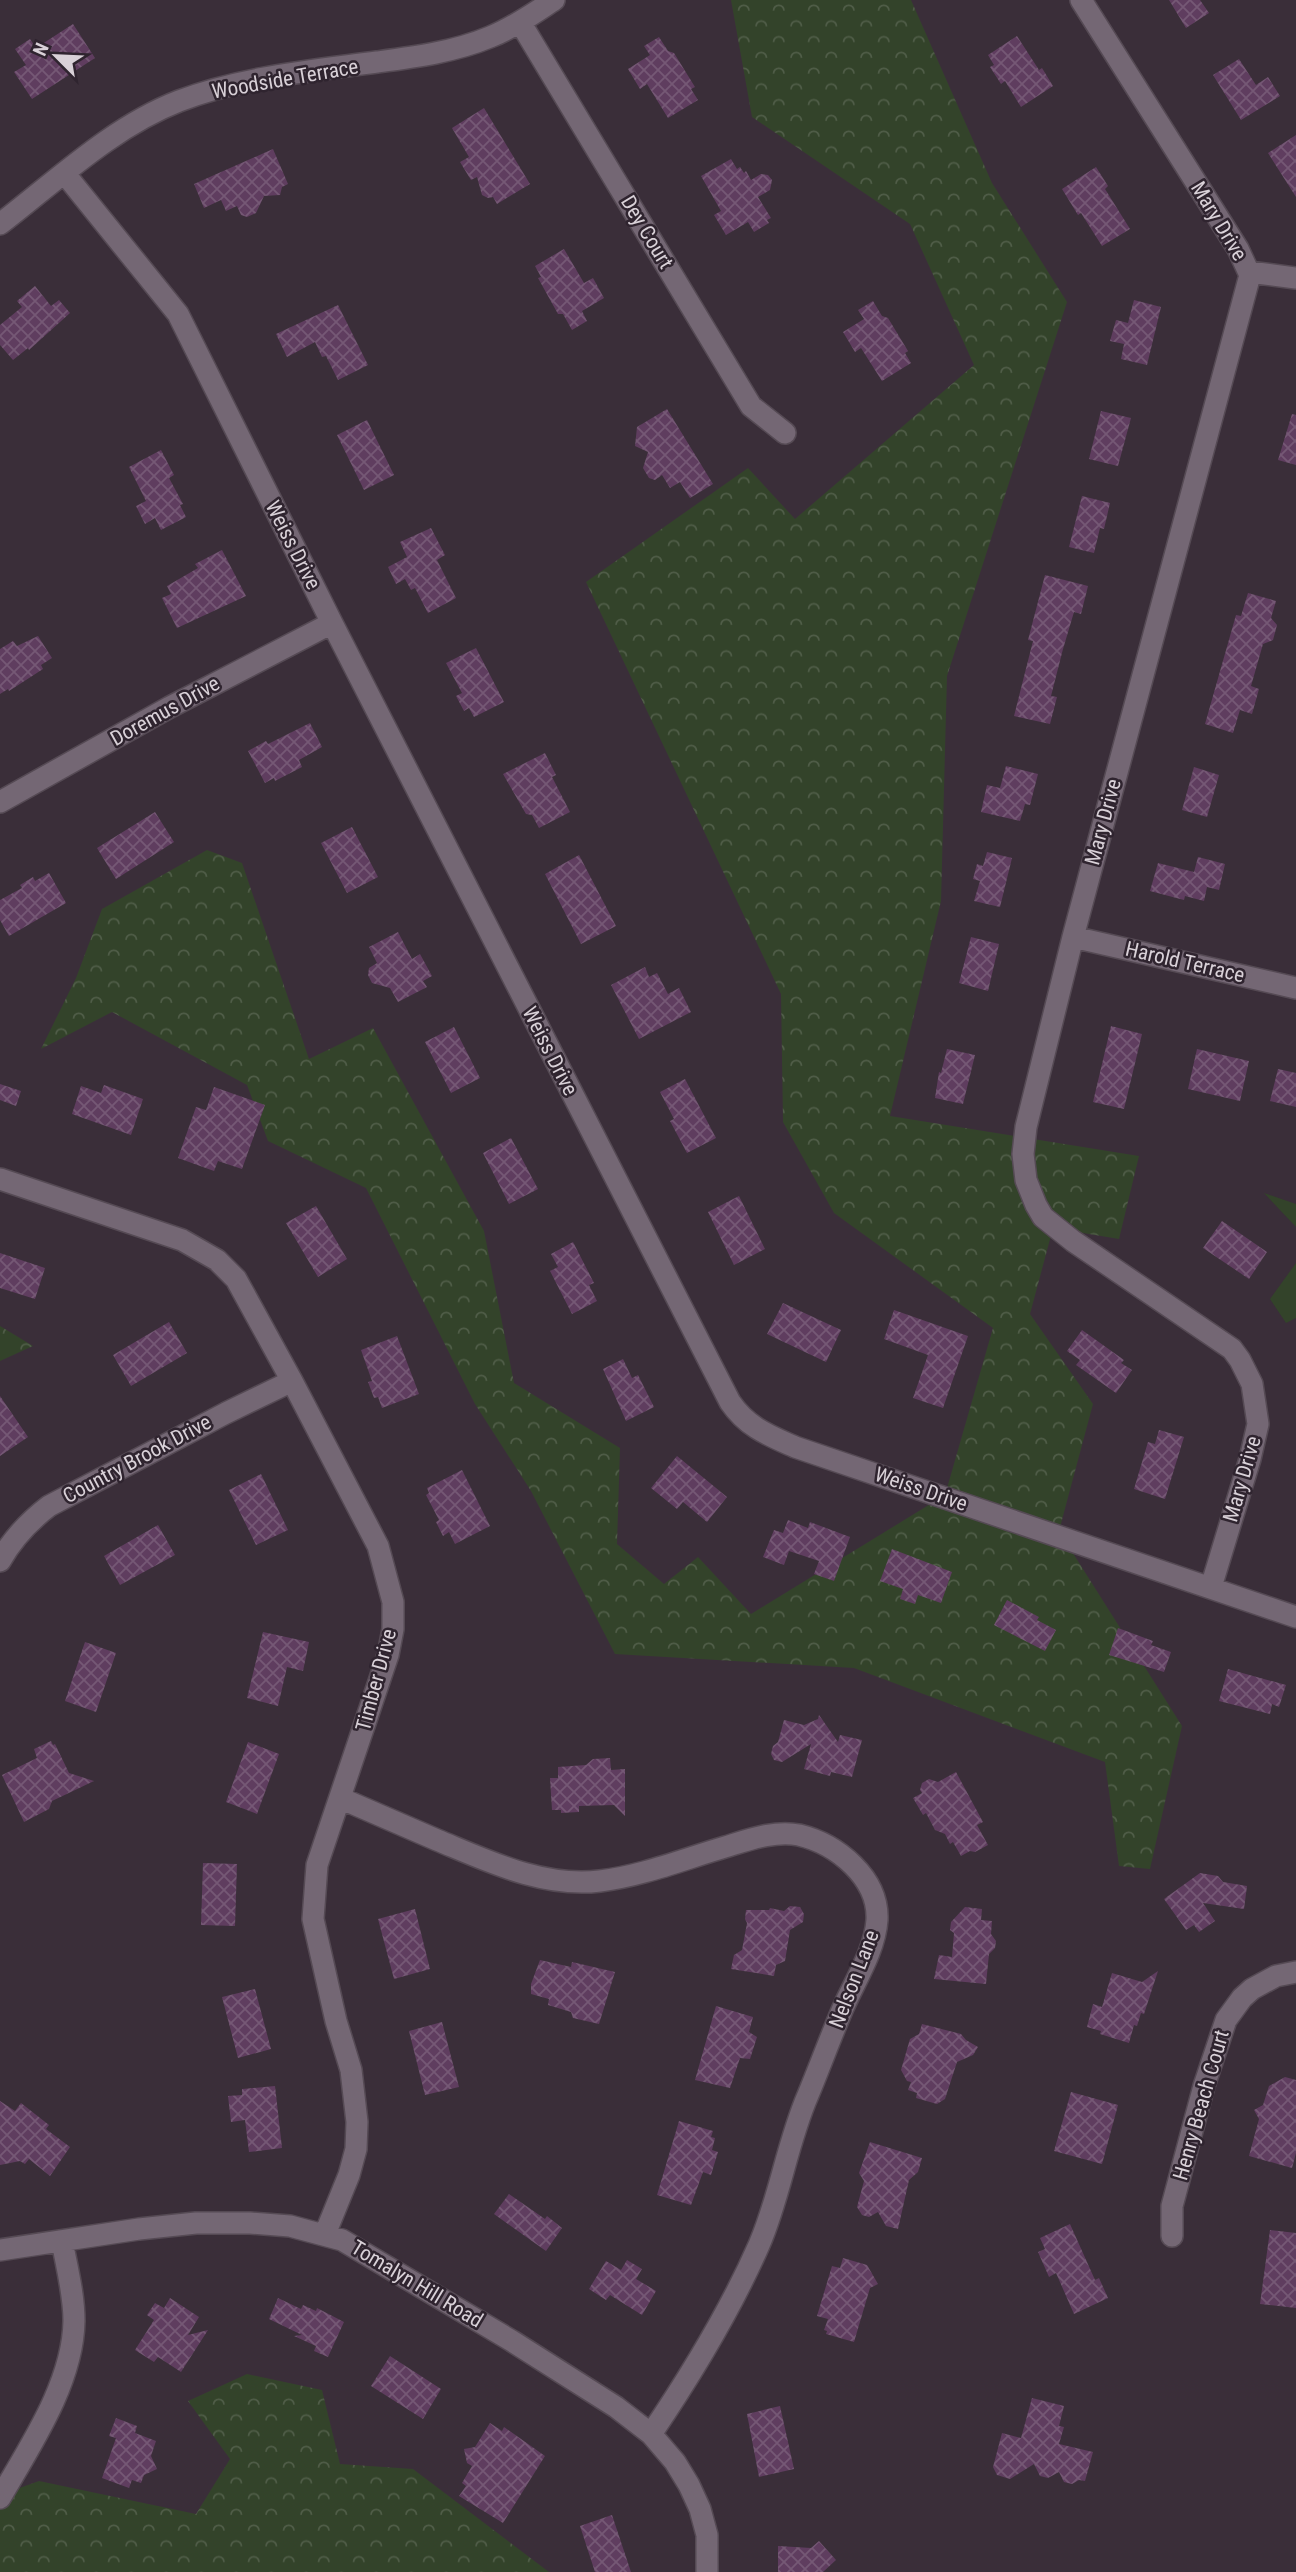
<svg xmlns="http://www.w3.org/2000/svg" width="1296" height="2572" font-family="'Roboto Condensed',sans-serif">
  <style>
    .grass { fill: #33432a }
    .forest { fill: url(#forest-crowns) }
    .building { fill: url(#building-cross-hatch) }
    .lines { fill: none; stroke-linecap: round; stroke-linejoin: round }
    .minor-casing { stroke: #554a54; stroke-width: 24 }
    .minor { stroke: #746774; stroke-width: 21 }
    .labels { text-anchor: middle; stroke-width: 5; stroke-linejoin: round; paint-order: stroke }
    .street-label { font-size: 21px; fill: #d9d1d8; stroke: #2f242f }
  </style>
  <defs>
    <pattern id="forest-crowns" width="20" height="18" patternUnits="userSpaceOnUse" patternTransform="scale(1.75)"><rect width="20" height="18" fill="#33432a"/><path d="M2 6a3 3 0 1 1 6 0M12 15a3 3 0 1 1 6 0" fill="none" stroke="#505d48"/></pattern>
    <pattern id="building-cross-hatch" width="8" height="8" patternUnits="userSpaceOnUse" patternTransform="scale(1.75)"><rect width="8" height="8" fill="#5f3d5f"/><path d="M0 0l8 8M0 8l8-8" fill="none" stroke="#755875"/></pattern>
  </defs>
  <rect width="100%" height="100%" fill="#3a2e39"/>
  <!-- grass -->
  <path class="grass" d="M1264 1193 1296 1204V1227Z
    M1296 1263V1318L1286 1323 1270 1299Z"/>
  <!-- forest -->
  <path class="forest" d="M731 0H911L992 183 1067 302 947 676 941 901 890 1116 1139 1156 1119 1239 1053 1228 1030 1314 1093 1404 1059 1531 1182 1726 1150 1869 1119 1866 1105 1762 854 1668 615 1654 531 1491 475 1404 366 1188 268 1141 247 1085 112 1012 41 1049 76 978 102 909 207 850 242 863 309 1059 373 1028 484 1231 514 1383 620 1448 617 1544 664 1584 698 1557 751 1614 945 1495 993 1328 834 1213 783 1122 781 994 586 582 748 468 795 519 974 365 910 224 752 117Z
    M0 1326 33 1346 0 1361Z
    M247 2374 322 2390 340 2464 413 2469 549 2572H0V2495L39 2481 196 2514 230 2459 188 2401Z"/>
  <!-- building -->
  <path class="building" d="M1169 0H1200L1209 13 1186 28Z
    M73 24 95 58 32 99 14 72 26 65 15 49 30 39 36 48Z
    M1017 36 1039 70 1042 68 1053 86 1021 107 1005 81 1001 84 990 67 994 65 988 55Z
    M659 37 668 51 674 53 695 87 691 89 698 100 668 118 647 84 640 89 628 69 650 55 644 46Z
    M1239 59 1256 85 1268 77 1280 96 1241 120 1213 75Z
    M484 108 530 184 497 204 493 197 488 198 482 195 477 177 471 180 460 162 469 157 452 128Z
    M1296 135V197L1268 153Z
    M273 149 288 184 282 187 280 195 264 196 256 213 247 217 241 215 237 206 226 211 221 200 204 208 194 184Z
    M731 159 737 169 740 167 744 173 746 171 751 180 761 174 768 175 772 180 770 190 758 197 771 218 767 220 769 223 754 232 748 222 726 235 714 215 721 211 701 176Z
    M1096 167 1108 186 1105 189 1130 229 1102 246 1081 213 1078 215 1062 189Z
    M564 249 584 283 593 278 604 298 582 311 587 321 572 330 563 314H558L538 278 541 277 535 266Z
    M35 286 51 306 59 300 70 313 29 350 28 348 13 360 0 345V325L22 307 17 301Z
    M1134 300 1161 307 1147 365 1121 359 1124 344 1110 341 1116 320 1128 323Z
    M873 301 882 316 888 318 908 351 905 353 911 363 882 381 861 348 855 352 843 332 864 319 858 310Z
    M338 305 368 365 338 380 326 356 322 357 315 342 287 357 276 334Z
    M667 409 713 484 690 498 680 482 670 488 662 475 655 480 649 478 643 468 648 452 635 446 637 427Z
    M1101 411 1131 418 1118 466 1089 459Z
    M1292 414 1296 415V465L1278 460Z
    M367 420 394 475 364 490 337 435Z
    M161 450 174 475 169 478 183 504 180 505 186 517 161 530 155 518 145 524 136 506 146 501 129 467Z
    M1082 496 1110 503 1104 529 1100 528 1094 553 1069 547Z
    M431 528 445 555 437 560 456 598 428 613 415 588 411 590 405 579 396 584 388 567 407 557 400 542Z
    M222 550 246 596 177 628 162 598 171 594 167 586 198 568 195 564Z
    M1045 575 1088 586 1081 614 1074 612 1063 649 1051 696 1057 697 1050 724 1014 716 1033 641 1028 640Z
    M1248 593 1276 601 1271 618 1277 625 1273 640 1263 644 1251 686 1259 689 1252 714 1240 710 1233 733 1205 724 1236 615 1241 616Z
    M38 636 52 658 41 665 43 669 9 691 8 689 0 694V649L13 641 17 646Z
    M476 648 504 702 474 717 469 708 464 711 456 696 462 693 446 663Z
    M310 723 322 747 299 760 302 767 275 781 274 778 265 783 248 751 266 741 268 744Z
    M545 753 556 775 552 777 570 812 539 828 532 815 526 814 503 774Z
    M1006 766 1038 774 1030 805 1025 804 1020 821 981 812 987 785 1000 788Z
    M1194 767 1219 775 1207 817 1182 810Z
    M155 812 174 842 116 879 97 848Z
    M352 827 378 877 347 893 321 843Z
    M987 852 1012 858 1000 907 974 901 980 881 973 879 977 864 983 866Z
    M579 855 616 926 581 944 545 874Z
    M1198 857 1225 864 1219 890 1207 887 1204 901 1185 896 1184 900 1150 891 1158 863 1194 872Z
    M49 873 66 903 9 936 0 920V900L22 888 20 885 33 877 35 881Z
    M398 932 412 959 420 954 432 976 423 981 427 987 398 1002 390 988 372 983 368 975 369 968 377 963 369 947Z
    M971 937 999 944 988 991 959 983Z
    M645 967 649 977 657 973 668 994 679 988 691 1012 639 1039 611 985Z
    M1111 1026 1142 1034 1124 1109 1093 1102Z
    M454 1027 480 1078 451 1093 425 1042Z
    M947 1049 975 1055 963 1104 935 1098 939 1072 941 1073Z
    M1197 1049 1249 1061 1240 1101 1188 1089Z
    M1278 1069 1296 1073V1107L1270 1101Z
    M685 1079 716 1138 687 1153 670 1121 674 1119 660 1092Z
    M0 1084 21 1091 16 1106 0 1100Z
    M104 1085 143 1099 131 1135 72 1114 81 1086 101 1093Z
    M214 1087 265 1105 242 1169 218 1161 214 1171 178 1158 196 1107 206 1110Z
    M511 1138 538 1189 509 1204 483 1153Z
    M739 1196 765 1249 734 1265 708 1212Z
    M316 1206 347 1259 318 1277 286 1223Z
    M1222 1221 1267 1252 1249 1279 1203 1248Z
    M573 1242 594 1283 589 1285 597 1301 572 1314 550 1271 558 1267 551 1254Z
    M0 1253 45 1268 35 1299 0 1288Z
    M783 1303 841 1330 826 1362 767 1334Z
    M894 1310 968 1336 943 1408 913 1398 928 1355 884 1339Z
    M169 1322 187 1353 131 1386 113 1355Z
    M1082 1330 1124 1360 1121 1363 1132 1370 1116 1393 1076 1365 1080 1360 1067 1351Z
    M397 1336 419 1394 382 1408 378 1397 374 1398 368 1382 372 1381 361 1350Z
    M623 1359 632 1378 638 1375 654 1407 626 1421 603 1369Z
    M0 1396 28 1437 0 1456Z
    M1159 1430 1184 1437 1165 1499 1134 1489 1148 1442 1155 1444Z
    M677 1456 727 1497 707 1522 683 1502 677 1509 651 1488Z
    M462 1470 490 1526 455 1544 449 1532 443 1536 436 1522 439 1520 426 1495 429 1493 427 1488Z
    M261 1474 288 1530 256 1545 229 1490Z
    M788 1520 808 1528 810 1522 850 1537 834 1581 814 1574 819 1561 789 1551 784 1565 763 1557 774 1530 783 1533Z
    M158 1525 175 1555 120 1585 104 1556Z
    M892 1549 952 1572 941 1603 918 1595 915 1604 900 1599 903 1589 880 1581Z
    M1007 1600 1039 1617 1037 1620 1056 1630 1045 1651 994 1625Z
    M1118 1628 1153 1641 1151 1645 1171 1652 1164 1672 1109 1655Z
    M263 1632 309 1642 303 1671 287 1667 278 1706 247 1698Z
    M85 1642 116 1653 96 1712 65 1701Z
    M1228 1669 1286 1685 1279 1707 1272 1704 1270 1714 1219 1701Z
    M819 1715 838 1742 840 1735 862 1740 852 1777 831 1772 830 1776 804 1769 811 1744 782 1762 774 1760 771 1754 773 1746 778 1742 784 1720 804 1725 818 1719Z
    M51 1741 53 1745 55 1744 69 1773 94 1781 52 1801 49 1809 24 1822 2 1775 37 1758 34 1749Z
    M248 1742 279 1754 257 1814 226 1802Z
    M610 1758 611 1770 625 1769V1816L614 1805 579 1806V1812L561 1813V1810H552L550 1778H558V1767L586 1765 593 1759Z
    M956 1772 983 1822 977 1825 988 1845 975 1852 970 1851 961 1856 953 1842 950 1844 945 1834 935 1830 926 1813 923 1815 913 1798 922 1793 920 1790 922 1783 929 1779 938 1782Z
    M203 1863 237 1864 235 1926 201 1925Z
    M1200 1873 1218 1876 1223 1882 1247 1886 1244 1909 1203 1903 1215 1921 1199 1932 1194 1925 1186 1930 1164 1899Z
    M790 1906 800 1907 804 1914 803 1922 790 1930 785 1961 776 1965 774 1976 731 1969 734 1955 742 1950 747 1923 745 1919 746 1910H769L770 1908 784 1911Z
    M965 1907 982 1909 981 1920 992 1921 991 1934 996 1941 995 1948 989 1954 986 1984 934 1979 939 1955 952 1957 954 1933 950 1930 951 1922Z
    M415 1909 430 1969 394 1979 378 1919Z
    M540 1960 571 1967 572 1962 615 1972 599 2024 573 2018 571 2012 548 2005 549 1999 531 1994V1984Z
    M1158 1971 1144 2014 1141 2013 1137 2026 1134 2025 1129 2043 1100 2034 1101 2031 1087 2027 1093 2004 1102 2007 1112 1973 1142 1982Z
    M255 1989 271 2049 238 2058 222 1997Z
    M716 2006 753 2017 749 2032 757 2037 750 2059 740 2058 730 2088 695 2080Z
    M442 2022 459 2087 425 2095 409 2031Z
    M922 2024 961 2034 966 2040 978 2047 973 2055 957 2062 945 2099 937 2104 916 2098 917 2093 908 2090 911 2082 907 2081 901 2070 910 2039 919 2034Z
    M1285 2077 1296 2080V2153L1292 2168 1249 2156 1259 2119 1254 2110 1263 2105 1269 2086Z
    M275 2086 282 2148 249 2152 245 2120 231 2122 228 2096 242 2095V2089Z
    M1071 2092 1118 2105 1102 2164 1054 2151Z
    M0 2101 15 2111 21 2103 49 2125 46 2129 70 2147 50 2176 29 2159 25 2164 20 2161 0 2165Z
    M679 2121 713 2131 711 2137 715 2138 712 2150 718 2152 711 2175 703 2172 691 2205 657 2195Z
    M870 2142 922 2158 918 2172 909 2180 898 2229 886 2226 878 2212 869 2217 862 2215 857 2207 864 2181 859 2173Z
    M509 2194 545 2219 547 2216 562 2228 546 2251 494 2214Z
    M1070 2224 1095 2280 1099 2278 1108 2298 1074 2314 1056 2273 1049 2277 1038 2252 1045 2249 1040 2238Z
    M1270 2230 1296 2233V2308L1260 2304Z
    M843 2258 867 2265 878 2284 870 2288 854 2342 826 2334 827 2331 824 2330 828 2319 817 2316 832 2266 840 2268Z
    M627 2260 642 2269 636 2279 656 2291 642 2315 610 2295 606 2300 589 2289 606 2261 621 2270Z
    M170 2298 199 2317 188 2335 208 2330 181 2372 158 2357 154 2362 135 2350 154 2320 147 2315 155 2303 164 2308Z
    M278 2298 301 2309 303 2305 316 2311 317 2308 344 2322 328 2357 314 2351 316 2346 294 2336 302 2335 269 2319Z
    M390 2356 441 2389 423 2419 371 2386Z
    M1032 2398 1064 2406 1059 2426 1064 2427 1059 2444 1093 2452 1085 2481 1079 2480 1072 2484 1064 2482 1059 2472 1048 2478 1040 2476 1034 2464 1010 2479 997 2475 993 2467 1002 2433 1021 2438Z
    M780 2406 794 2469 759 2477 747 2414Z
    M116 2418 137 2426 135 2433 156 2441 151 2456 157 2469 144 2475 141 2483 132 2480 129 2488 102 2478 116 2438 109 2436Z
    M490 2423 502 2431 504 2427 545 2456 503 2523 459 2496 466 2486 462 2483 472 2466 467 2463 464 2449 475 2447Z
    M612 2515 631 2572H595L580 2526Z
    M819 2541 836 2560 823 2572H778V2546L811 2548Z"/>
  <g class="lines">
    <defs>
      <path id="minor" d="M1081 0 1238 249 1250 275 1073 937 1026 1127 1023 1154 1026 1180 1036 1205 1043 1217 1073 1241 1232 1349 1240 1360 1252 1384 1258 1424 1250 1459 1211 1587
        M520 22 751 406 785 433
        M65 174 178 314 332 623 730 1402C747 1427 768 1435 795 1447L1296 1617
        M0 224C56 181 112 127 179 101 242 77 310 71 377 62 415 57 454 52 490 37 513 28 534 13 554 0
        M1249 272 1296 278
        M0 802 170 707 332 623
        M1073 937 1296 988
        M0 1179 182 1240 217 1260 236 1279 292 1381 378 1546 393 1602V1629L388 1655 317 1865 313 1919 336 2021 351 2070 357 2122 356 2149 349 2175 325 2234
        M0 1561C13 1538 28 1522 49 1506L226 1413 292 1381
        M340 1798C372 1812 405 1826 437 1840 488 1861 543 1888 600 1881 642 1876 684 1859 725 1847 748 1840 775 1830 799 1835 837 1844 879 1878 877 1920 875 1950 855 1981 843 2008 831 2036 820 2066 808 2095 787 2143 780 2197 759 2245 730 2311 691 2375 651 2434
        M1172 2236V2206L1204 2086 1226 2020 1242 1998 1252 1989 1276 1976 1296 1972
        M0 2250 139 2229 196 2223H250L290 2226 342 2240 512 2341 616 2407 651 2434 675 2462 689 2485 700 2509 707 2535V2572
        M0 2498C30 2446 73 2383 74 2321 74 2294 67 2268 62 2241"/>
    </defs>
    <!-- minor casing -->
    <use href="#minor" class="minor-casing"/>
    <!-- minor -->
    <use href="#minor" class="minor"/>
  </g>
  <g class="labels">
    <!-- street labels -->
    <g class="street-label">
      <text transform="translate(285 79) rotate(-10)" y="7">Woodside Terrace</text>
      <text transform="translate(1219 221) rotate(59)" y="7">Mary Drive</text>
      <text transform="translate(647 232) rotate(59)" y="7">Dey Court</text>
      <text transform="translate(293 545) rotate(63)" y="7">Weiss Drive</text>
      <text transform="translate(165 711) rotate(-29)" y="7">Doremus Drive</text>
      <text transform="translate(1103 822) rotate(-75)" y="7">Mary Drive</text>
      <text transform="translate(1185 962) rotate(13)" y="7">Harold Terrace</text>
      <text transform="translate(550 1051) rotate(63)" y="7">Weiss Drive</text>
      <text transform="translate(137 1459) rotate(-28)" y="7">Country Brook Drive</text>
      <text transform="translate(1242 1479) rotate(-74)" y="7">Mary Drive</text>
      <text transform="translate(921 1489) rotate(19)" y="7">Weiss Drive</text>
      <text transform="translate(376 1680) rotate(-75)" y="7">Timber Drive</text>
      <text transform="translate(854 1979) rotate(-69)" y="7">Nelson Lane</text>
      <text transform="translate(1201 2105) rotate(-74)" y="7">Henry Beach Court</text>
      <text transform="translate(417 2284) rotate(31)" y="7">Tomalyn Hill Road</text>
    </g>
  </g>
  <!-- north arrow -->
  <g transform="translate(56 56) rotate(294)" stroke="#2f242f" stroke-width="5" paint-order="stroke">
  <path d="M0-5L12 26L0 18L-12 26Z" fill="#d9d1d8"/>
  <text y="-10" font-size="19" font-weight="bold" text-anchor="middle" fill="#d9d1d8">N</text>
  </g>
</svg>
